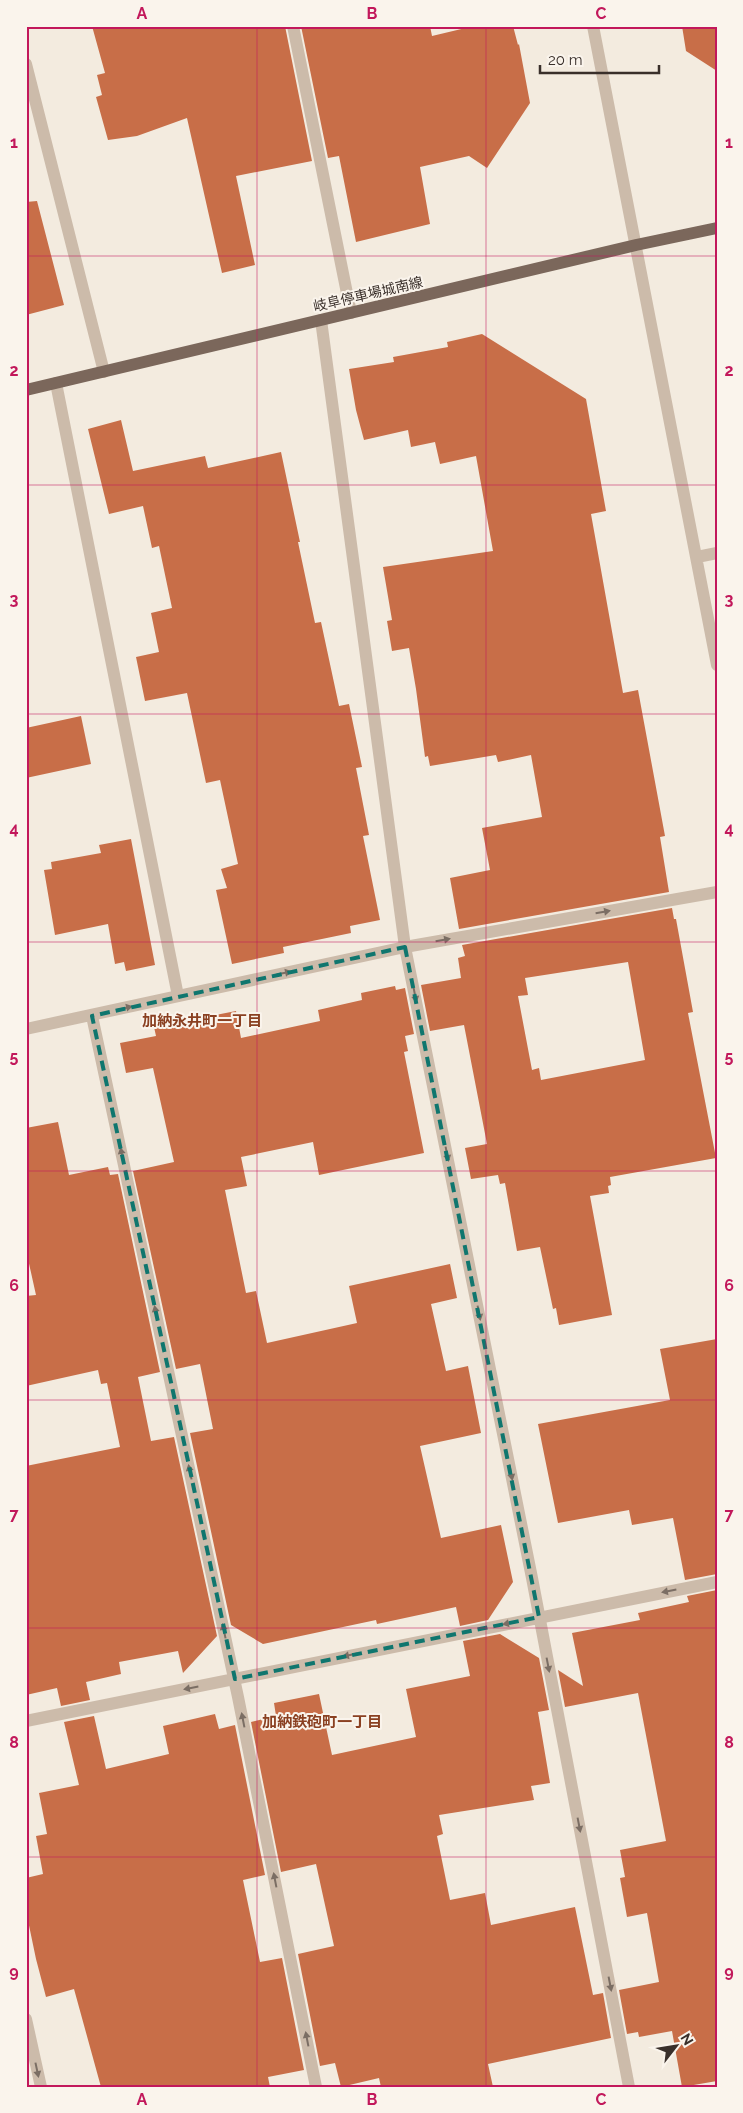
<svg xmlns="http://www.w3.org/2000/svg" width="743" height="2113" font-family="Raleway,'Noto Sans JP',sans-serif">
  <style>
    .building { fill: #c86e48; fill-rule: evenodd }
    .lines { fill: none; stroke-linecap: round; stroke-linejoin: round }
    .minor { stroke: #cba; stroke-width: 12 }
    .major { stroke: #7b675b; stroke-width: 12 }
    .oneway { fill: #7b6e64 }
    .marked { fill: none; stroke: #0f766e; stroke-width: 4; stroke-dasharray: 10 6; stroke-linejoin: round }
    .grid { fill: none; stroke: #c2185b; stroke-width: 1; stroke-opacity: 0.55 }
    .labels { text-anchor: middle; stroke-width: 4; stroke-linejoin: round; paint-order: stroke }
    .street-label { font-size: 14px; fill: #392f2a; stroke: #faf4ec }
    .neighbourhood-label { font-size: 15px; font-weight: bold; fill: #8a4021; stroke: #faf4ec }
    .neatline { fill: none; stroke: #c2185b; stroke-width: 2 }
    .grid-label { font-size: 16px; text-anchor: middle; font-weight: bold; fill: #c2185b }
  </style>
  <rect width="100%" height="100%" fill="#f3ebdf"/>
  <!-- building -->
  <path class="building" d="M92 26H285L312 161 236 176 255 265 222 273 187 118 137 136 108 140 96 97 102 95 97 75 105 73Z
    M301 26H430L432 36 474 26H513L518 45 519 44 530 103 487 168 469 156 420 167 430 224 356 242 339 156 328 158Z
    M682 26H717V71L686 51Z
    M37 201 64 305 26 315V202Z
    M482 334 586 399 606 511 591 514 623 693 638 690 665 836 660 837 669 892 459 929 450 878 490 870 482 828 542 817 531 755 498 762 496 755 430 766 428 756 425 757 416 689 409 648 392 651 387 621 392 620 383 567 493 551 476 456 440 464 435 442 411 447 408 430 364 440 356 410 349 369 394 362 393 357 448 347 447 342Z
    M121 420 133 471 205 456 208 468 281 452 300 542H298L315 623 321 622 339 706 349 704 362 767 356 768 369 835 363 836 380 920 350 926 351 933 283 947 284 953 232 964 216 890 227 888 221 869 238 864 220 780 206 783 187 693 145 701 136 657 159 652 151 613 172 608 159 546 152 548 143 506 109 514 88 429Z
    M81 716 91 764 26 778V728Z
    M131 839 155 965 126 971 124 962 115 964 108 924 55 935 44 870 52 869 51 862 101 853 99 845Z
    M672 908 674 919H676L693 1012 688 1013 716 1158 610 1177 611 1185 608 1186 609 1193 590 1196 612 1315 559 1325 556 1308 553 1309 540 1247 517 1251 505 1183 500 1184 498 1175 471 1179 465 1148 487 1144 464 1025 430 1031 421 985 461 978 458 958 465 956 462 945ZM628 962 645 1060 541 1080 539 1068 532 1070 518 996 528 995 525 978Z
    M395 986 396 990 405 988 414 1034 405 1036 408 1051 404 1052 424 1153 319 1175 313 1142 241 1157 247 1186 225 1190 246 1293 256 1291 267 1343 357 1323 349 1286 450 1264 457 1298 431 1304 446 1371 468 1366 481 1433 420 1446 441 1538 501 1525 513 1582 488 1620 460 1626 456 1607 377 1624 376 1620 263 1644 231 1625 190 1433 213 1429 200 1364 176 1369 133 1171 174 1162 153 1068 126 1073 120 1043 156 1036 154 1027 236 1011 241 1038 320 1021 318 1010 362 1000 361 993Z
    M58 1122 69 1175 108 1167 110 1175 118 1174 160 1372 138 1377 151 1441 174 1437 217 1636 183 1673 178 1651 119 1662 121 1674 86 1682 90 1700 61 1706 57 1688 26 1695V1466L120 1447 107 1383 101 1384 98 1370 26 1386V1296L36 1295 26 1250V1128Z
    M717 1339V1574L685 1580 673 1518 632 1525 629 1510 558 1523 538 1424 670 1400 660 1349Z
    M717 1590V1666H715L717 1677V2081L682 2087 672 2031 639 2037 638 2032 627 2034 619 1990 659 1982 647 1913 627 1917 620 1878 625 1877 620 1850 666 1841 638 1693 565 1707 558 1670 583 1686 572 1633 640 1620 638 1613 689 1602 687 1596Z
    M500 1634 539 1658 549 1710 538 1712 550 1783 531 1786 534 1800 439 1815 443 1834 437 1836 450 1900 485 1893 491 1925 575 1907 593 1995 603 1993 611 2038 488 2064 493 2087H381L379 2078 341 2087 335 2063 320 2066 298 1954 334 1946 316 1864 281 1872 251 1722 276 1716 274 1703 319 1694 332 1755 416 1737 406 1689 470 1676 463 1641Z
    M215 1714 219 1729 235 1725 265 1875 243 1880 260 1962 282 1958 304 2070 268 2077 270 2087H101L74 1989 46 1997 36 1959 26 1911V1878L43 1874 36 1836 47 1834 39 1793 79 1785 64 1722 94 1716 106 1769 169 1754 163 1726Z"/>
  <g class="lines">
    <!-- minor -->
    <path class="minor" d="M293 26 351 313
      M593 26 717 665
      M26 64 104 372
      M321 320 405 947 532 1578 629 2087
      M56 383 178 996
      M697 557 717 553
      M92 1016 238 1697 316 2087
      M26 1029 405 947 717 892
      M26 1721 717 1582
      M26 2019 41 2087"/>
    <!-- major -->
    <path class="major" d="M26 390 636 245 717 228"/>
  </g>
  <!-- one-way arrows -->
  <defs><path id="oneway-solid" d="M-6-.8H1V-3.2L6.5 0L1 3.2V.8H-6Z" transform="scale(1.25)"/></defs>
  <g class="oneway">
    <use href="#oneway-solid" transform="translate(603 912) rotate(-10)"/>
    <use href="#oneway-solid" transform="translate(443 940) rotate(-10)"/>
    <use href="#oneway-solid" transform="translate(284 973) rotate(-12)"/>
    <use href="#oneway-solid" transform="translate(415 995) rotate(79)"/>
    <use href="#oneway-solid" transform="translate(125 1008) rotate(-13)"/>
    <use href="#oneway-solid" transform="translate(447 1154) rotate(79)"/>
    <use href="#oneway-solid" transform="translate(122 1155) rotate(-102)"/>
    <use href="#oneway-solid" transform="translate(156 1313) rotate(-102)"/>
    <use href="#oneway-solid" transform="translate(479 1313) rotate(79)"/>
    <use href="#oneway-solid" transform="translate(190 1472) rotate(-102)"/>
    <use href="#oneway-solid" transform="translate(511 1473) rotate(79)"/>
    <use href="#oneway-solid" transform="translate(669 1591) rotate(169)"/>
    <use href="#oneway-solid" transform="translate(510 1623) rotate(169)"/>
    <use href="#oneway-solid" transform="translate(224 1631) rotate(-102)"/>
    <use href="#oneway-solid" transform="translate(350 1655) rotate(169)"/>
    <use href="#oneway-solid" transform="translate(548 1665) rotate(79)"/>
    <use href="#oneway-solid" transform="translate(191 1688) rotate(169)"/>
    <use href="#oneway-solid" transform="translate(243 1720) rotate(-101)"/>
    <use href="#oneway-solid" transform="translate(579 1825) rotate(79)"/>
    <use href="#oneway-solid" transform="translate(275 1880) rotate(-101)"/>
    <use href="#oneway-solid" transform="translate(610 1984) rotate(79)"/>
    <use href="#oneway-solid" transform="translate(307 2039) rotate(-101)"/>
    <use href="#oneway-solid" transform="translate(37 2070) rotate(78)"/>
  </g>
  <!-- marked area -->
  <path class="marked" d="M405 947 539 1617 235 1679 92 1016Z"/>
  <!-- grid -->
  <path class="grid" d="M257 26V2087M486 26V2087M26 256H717M26 485H717M26 714H717M26 942H717M26 1171H717M26 1400H717M26 1628H717M26 1857H717"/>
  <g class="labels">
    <!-- street labels -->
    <g class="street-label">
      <text transform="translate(368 294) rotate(-13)" y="5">岐阜停車場城南線</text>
    </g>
    <!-- neighbourhood labels -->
    <g class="neighbourhood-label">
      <text x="202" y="1026">加納永井町一丁目</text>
      <text x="322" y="1727">加納鉄砲町一丁目</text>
    </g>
  </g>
  <!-- border -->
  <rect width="743" height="2113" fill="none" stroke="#faf4ec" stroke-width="55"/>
  <!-- north arrow -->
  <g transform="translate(676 2046) rotate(59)" stroke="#faf4ec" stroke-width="4" paint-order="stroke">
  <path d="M0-4L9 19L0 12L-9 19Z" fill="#392f2a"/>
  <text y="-8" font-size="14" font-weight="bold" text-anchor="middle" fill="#392f2a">N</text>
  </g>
  <!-- scale -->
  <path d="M540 65v8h119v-8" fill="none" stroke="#392f2a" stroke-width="2.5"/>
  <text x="548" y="65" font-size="15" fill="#392f2a" stroke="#faf4ec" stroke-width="4" paint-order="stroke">20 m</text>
  <rect x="28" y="28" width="688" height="2058" class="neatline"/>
  <g class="grid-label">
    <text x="142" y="19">A</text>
    <text x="372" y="19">B</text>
    <text x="601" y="19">C</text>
    <text x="14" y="148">1</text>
    <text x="729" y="148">1</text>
    <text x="14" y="376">2</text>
    <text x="729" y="376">2</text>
    <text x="14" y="605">3</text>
    <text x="729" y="605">3</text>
    <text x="14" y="834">4</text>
    <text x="729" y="834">4</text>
    <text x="14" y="1062">5</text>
    <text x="729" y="1062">5</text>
    <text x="14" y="1291">6</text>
    <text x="729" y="1291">6</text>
    <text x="14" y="1520">7</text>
    <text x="729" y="1520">7</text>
    <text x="14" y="1748">8</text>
    <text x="729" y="1748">8</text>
    <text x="14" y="1977">9</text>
    <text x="729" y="1977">9</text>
    <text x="142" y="2105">A</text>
    <text x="372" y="2105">B</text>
    <text x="601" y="2105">C</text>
  </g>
</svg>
